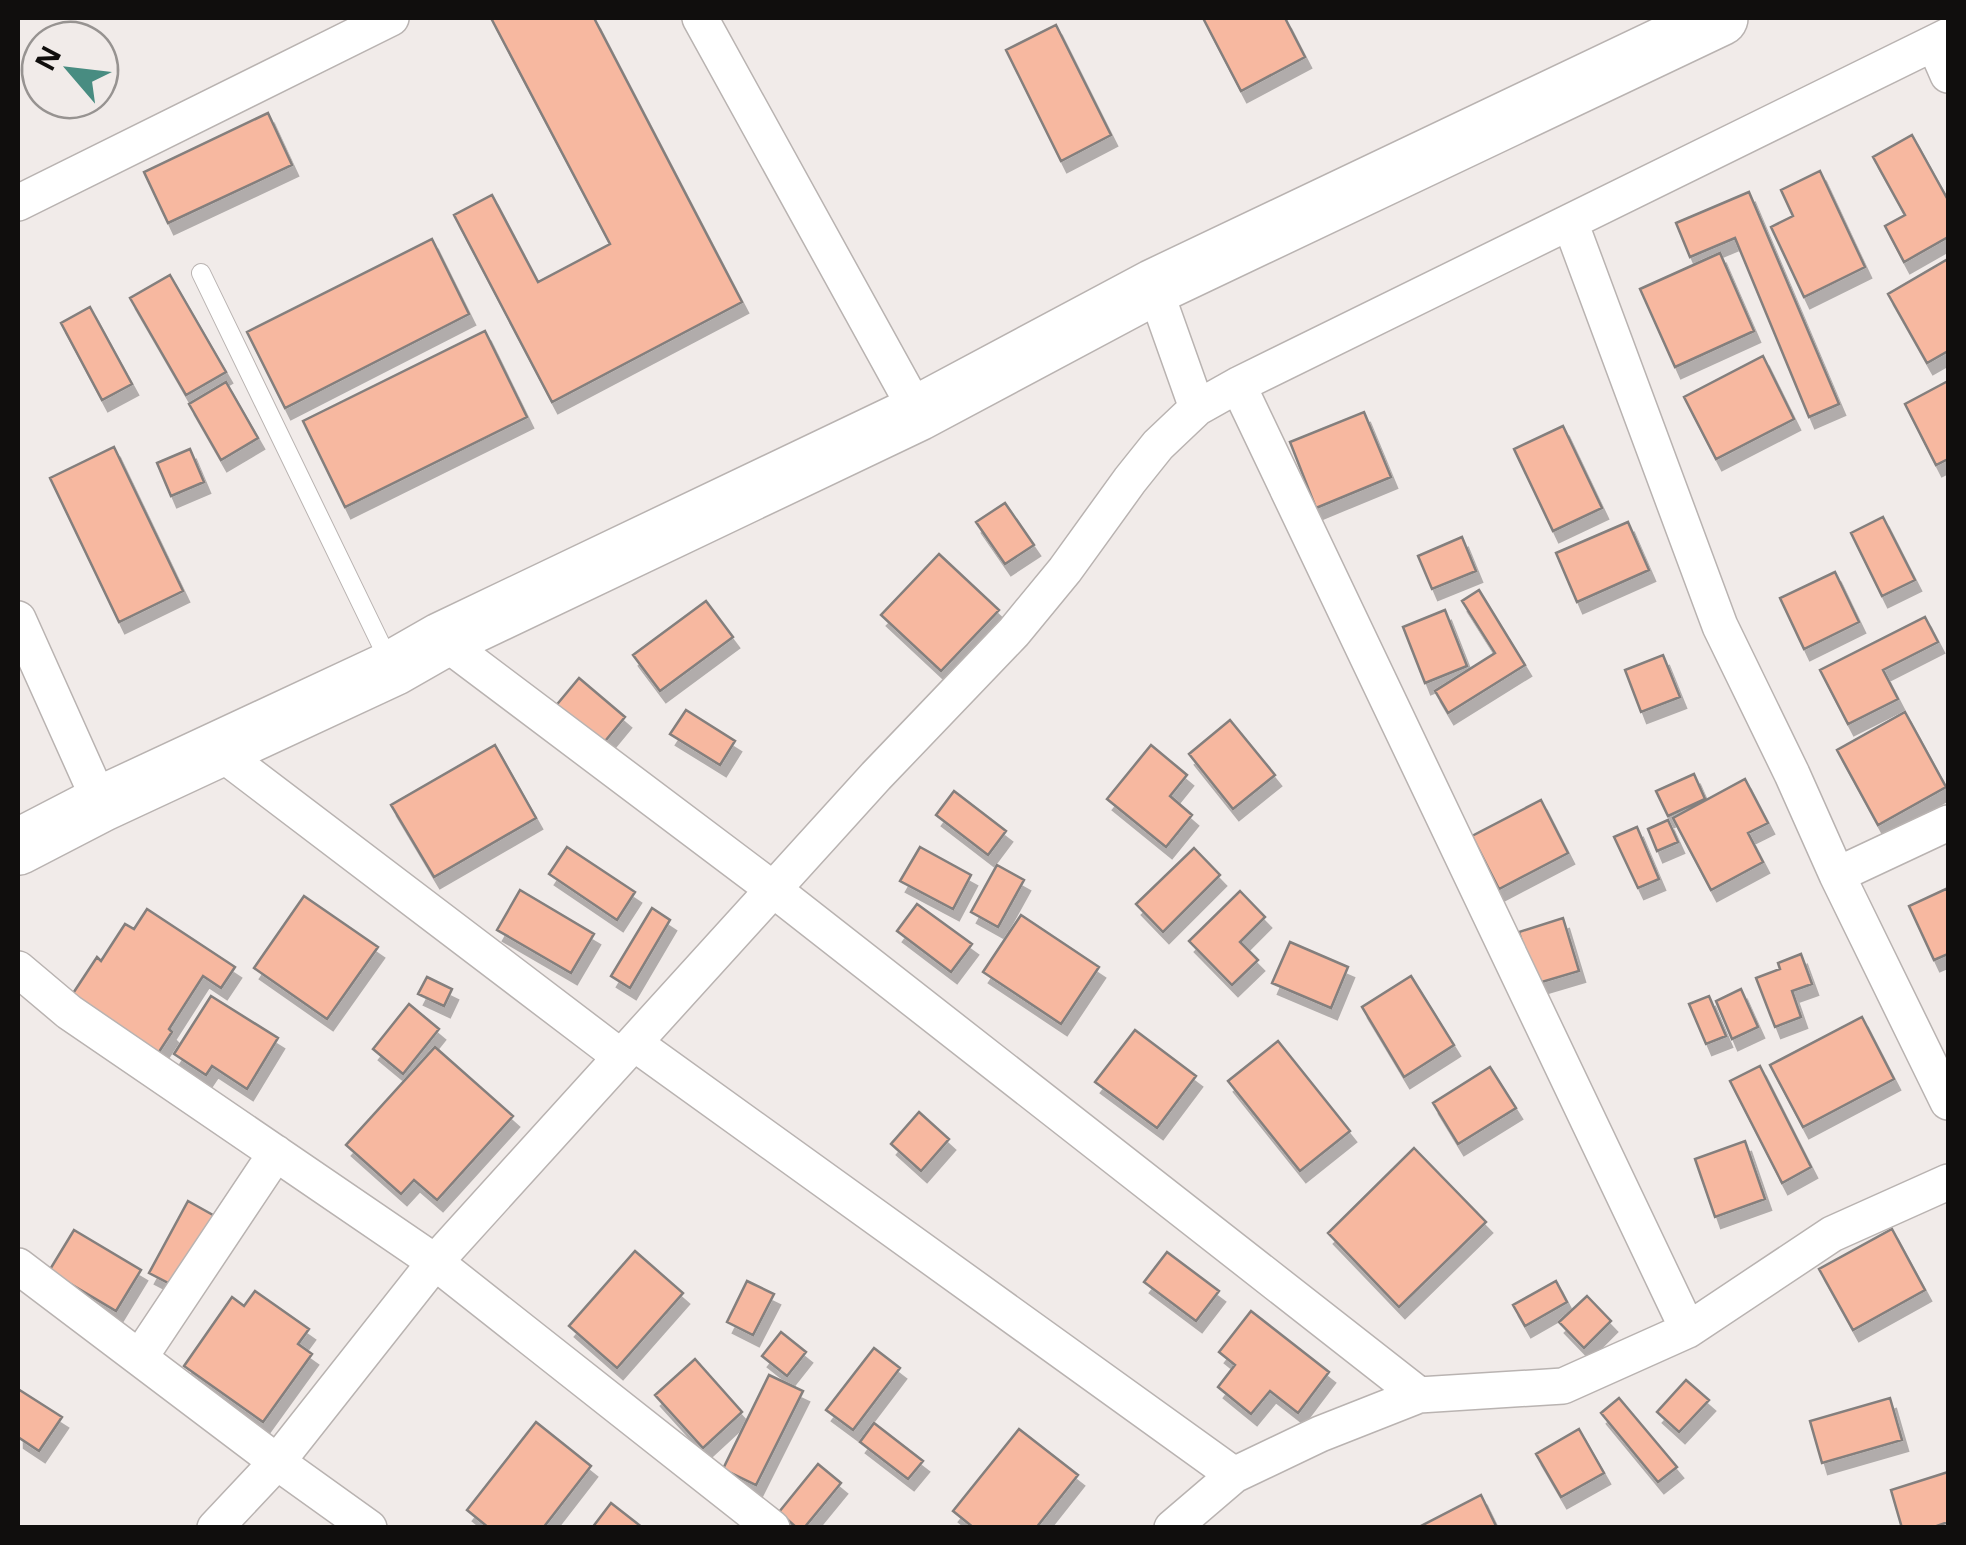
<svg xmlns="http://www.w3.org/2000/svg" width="1966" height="1545" font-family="'Open Sans',sans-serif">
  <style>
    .building { fill: #f7b8a0; stroke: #847f7d; stroke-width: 2.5; filter: url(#shadow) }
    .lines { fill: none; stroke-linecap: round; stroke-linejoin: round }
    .lane-casing { stroke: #b9b3b1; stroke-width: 20 }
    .street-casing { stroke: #b9b3b1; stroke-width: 38 }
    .primary-casing { stroke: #b9b3b1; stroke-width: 58 }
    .lane { stroke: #fff; stroke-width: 18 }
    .street { stroke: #fff; stroke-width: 35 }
    .primary { stroke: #fff; stroke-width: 55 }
  </style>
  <defs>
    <filter id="shadow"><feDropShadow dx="6" dy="11" stdDeviation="0" flood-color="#0004"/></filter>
  </defs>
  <rect width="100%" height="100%" fill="#f1ebe9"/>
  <!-- building -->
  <path class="building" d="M491 18H594L742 302 552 402 454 215 492 195 538 282 610 244Z
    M1203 18H1285L1305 57 1241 91Z
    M1056 25 1111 135 1061 161 1006 50Z
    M268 113 292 165 168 223 144 172Z
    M1912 135 1948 200V237L1904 262 1885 226 1905 215 1873 157Z
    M1820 171 1865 267 1804 297 1771 227 1793 216 1781 190Z
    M1749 192 1839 404 1809 417 1735 238 1690 257 1676 223Z
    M432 239 469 314 285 408 247 332Z
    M1720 253 1754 331 1675 367 1640 289Z
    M1948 259V351L1927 363 1888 294Z
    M170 275 226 372 186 395 130 298Z
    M90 307 132 384 102 400 61 323Z
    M485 331 527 417 345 507 303 421Z
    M1763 356 1794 419 1716 459 1684 397Z
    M1948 381V459L1936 465 1905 404Z
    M226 382 258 438 221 460 189 404Z
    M1364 412 1391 477 1316 508 1290 442Z
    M1563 426 1602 508 1553 531 1514 449Z
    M114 447 183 591 119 622 50 478Z
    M190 449 204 482 171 496 157 463Z
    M1005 503 1034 545 1005 564 976 522Z
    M1883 517 1915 580 1882 596 1851 533Z
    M1628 522 1649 570 1577 602 1556 553Z
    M1462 537 1476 571 1432 589 1418 556Z
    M939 554 999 610 941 671 881 615Z
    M1835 572 1859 622 1804 649 1780 598Z
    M1479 590 1525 665 1448 713 1435 691 1495 653 1462 601Z
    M706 601 733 637 660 691 633 655Z
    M1445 610 1467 666 1425 683 1403 627Z
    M1925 617 1938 642 1883 670 1898 699 1848 724 1820 670Z
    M1663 655 1680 697 1641 712 1625 670Z
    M579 678 625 717 601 746 554 708Z
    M686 710 735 741 720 765 670 734Z
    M1905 712 1946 787 1878 825 1837 750Z
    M1230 720 1275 775 1233 809 1189 754Z
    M495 745 536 818 434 877 391 805Z
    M1151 745 1187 775 1170 796 1192 815 1166 847 1107 799Z
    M1694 774 1705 799 1668 816 1656 791Z
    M1745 779 1768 823 1748 833 1763 862 1711 890 1673 818Z
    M954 791 1006 831 988 855 936 815Z
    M1541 800 1568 853 1499 889 1472 836Z
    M1668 820 1678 842 1657 851 1648 829Z
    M1637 827 1659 879 1638 888 1614 837Z
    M567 847 635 892 617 920 549 874Z
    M920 847 971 875 953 909 900 881Z
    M1194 848 1220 875 1163 932 1136 904Z
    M997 865 1024 880 998 927 971 912Z
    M1948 888V954L1934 960 1909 906Z
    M520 890 594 934 571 973 497 930Z
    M1240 891 1265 917 1240 942 1258 960 1232 985 1189 941Z
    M304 896 378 947 327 1019 254 968Z
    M917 904 972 944 951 972 897 931Z
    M652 908 670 920 630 988 611 976Z
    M147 909 235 967 221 988 203 976 169 1029 172 1032 153 1061 66 1004 97 957 101 961 125 924 134 929Z
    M1021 915 1099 967 1061 1024 983 972Z
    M1563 918 1579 971 1535 984 1519 932Z
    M1290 942 1348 967 1331 1008 1272 983Z
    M1801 954 1812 984 1792 991 1801 1017 1775 1027 1756 978 1780 969 1778 963Z
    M1411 976 1454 1045 1404 1077 1362 1007Z
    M427 977 452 989 444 1006 418 994Z
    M1741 989 1758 1027 1732 1039 1716 1001Z
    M211 996 278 1038 247 1089 212 1066 206 1075 174 1054Z
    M1709 996 1726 1036 1706 1044 1689 1004Z
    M409 1004 439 1029 403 1074 373 1049Z
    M1862 1017 1894 1079 1803 1127 1770 1065Z
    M1135 1030 1196 1076 1157 1128 1095 1082Z
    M1278 1041 1350 1131 1300 1171 1228 1081Z
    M435 1047 513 1116 437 1200 414 1180 401 1194 346 1145Z
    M1760 1066 1811 1167 1782 1183 1730 1081Z
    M1490 1067 1516 1108 1458 1144 1433 1103Z
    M919 1112 949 1139 921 1171 891 1144Z
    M1745 1141 1765 1199 1715 1217 1695 1159Z
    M1414 1148 1486 1222 1399 1307 1328 1233Z
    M188 1201 220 1219 182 1290 149 1273Z
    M1892 1229 1925 1290 1853 1330 1819 1269Z
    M74 1230 141 1270 116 1311 49 1271Z
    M635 1251 683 1293 617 1368 569 1326Z
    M1167 1252 1219 1291 1196 1321 1144 1282Z
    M747 1281 774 1294 753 1335 727 1322Z
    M1556 1281 1567 1302 1525 1326 1513 1305Z
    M255 1291 309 1329 298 1344 312 1354 263 1422 184 1366 232 1297 244 1306Z
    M1587 1296 1611 1321 1584 1348 1559 1322Z
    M1251 1311 1329 1372 1298 1413 1270 1391 1251 1414 1218 1387 1235 1365 1219 1352Z
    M781 1332 806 1352 787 1376 762 1356Z
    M874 1348 900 1368 853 1430 826 1410Z
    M695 1359 742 1412 703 1448 655 1395Z
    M769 1375 803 1391 756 1485 723 1469Z
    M1686 1380 1709 1400 1679 1432 1657 1412Z
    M18 1389 62 1417 39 1451 18 1437Z
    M1619 1398 1677 1467 1658 1482 1601 1413Z
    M1890 1398 1902 1440 1822 1463 1810 1421Z
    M536 1422 591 1466 543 1528H489L467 1510Z
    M874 1423 923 1461 908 1479 860 1442Z
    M1019 1429 1078 1475 1036 1528H974L953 1511Z
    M1579 1429 1604 1473 1561 1497 1536 1454Z
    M818 1464 841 1483 804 1528H797L779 1512Z
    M1948 1472V1522L1931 1528H1902L1891 1490Z
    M1481 1495 1497 1528H1417Z
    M611 1503 643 1528H592Z"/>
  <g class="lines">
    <defs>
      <path id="lane" d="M201 273 390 663"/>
      <path id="street" d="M700 18 918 413
        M1934 43 1948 75
        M18 203 391 18
        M1570 222 1720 626 1792 774 1837 875 1948 1102
        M1154 287 1197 408
        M1238 385 1688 1330
        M18 619 101 804
        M442 640 774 890 1419 1395
        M216 749 621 1057
        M1837 875 1948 823
        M18 969 69 1012 435 1262 772 1528
        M634 1043 1234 1475
        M18 1266 277 1462 369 1528
        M140 1357 276 1153
        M215 1528 277 1462 435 1262 876 776 1014 632 1065 570 1130 480 1158 445 1197 408 1238 385 1948 36
        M1172 1528 1234 1475 1320 1434 1419 1395 1563 1386 1688 1330 1832 1234 1948 1182"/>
      <path id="primary" d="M18 847 101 804 393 668 442 640 918 413 1154 287 1720 18"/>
    </defs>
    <!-- lane casing -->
    <use href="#lane" class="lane-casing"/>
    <!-- street casing -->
    <use href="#street" class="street-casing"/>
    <!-- primary casing -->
    <use href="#primary" class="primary-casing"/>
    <!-- lane -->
    <use href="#lane" class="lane"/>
    <!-- street -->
    <use href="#street" class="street"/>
    <!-- primary -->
    <use href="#primary" class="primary"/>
  </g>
  <!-- border -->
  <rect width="1966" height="1545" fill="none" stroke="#100e0d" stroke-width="40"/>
  <!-- north arrow -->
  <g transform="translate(70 70) rotate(298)"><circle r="48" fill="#f1ebe9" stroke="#979391" stroke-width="2.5"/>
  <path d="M0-8L18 38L0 25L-18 38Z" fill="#488c81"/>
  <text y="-15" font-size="28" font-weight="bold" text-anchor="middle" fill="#100e0d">N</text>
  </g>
</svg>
